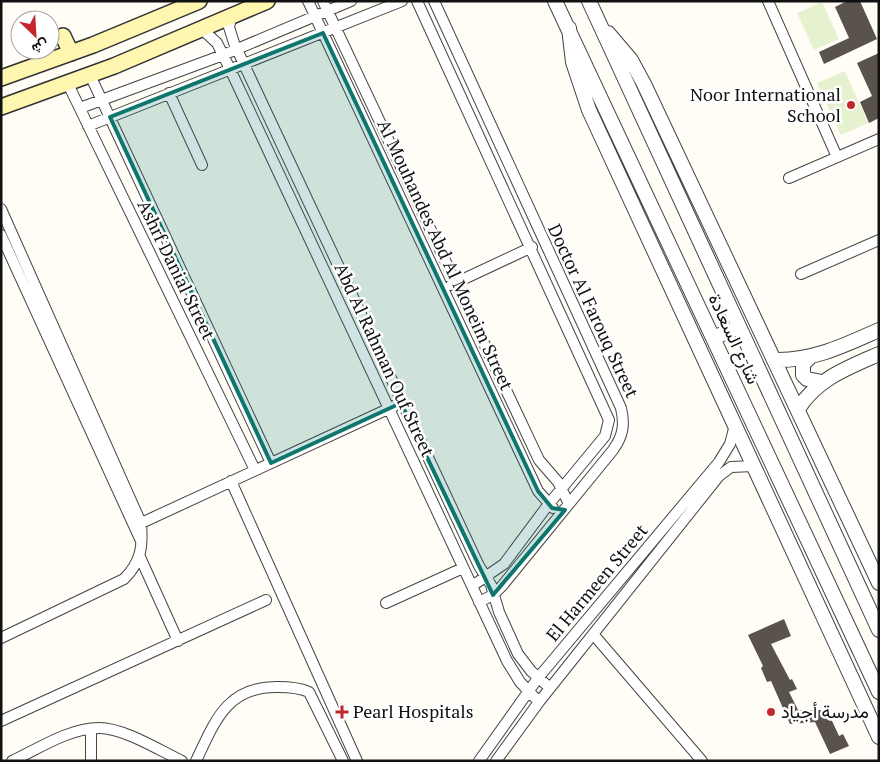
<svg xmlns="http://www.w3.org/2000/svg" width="880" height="762" font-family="'PT Serif',Vazirmatn,serif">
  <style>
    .pitch { fill: #e6f2cf }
    .building { fill: #5a524d }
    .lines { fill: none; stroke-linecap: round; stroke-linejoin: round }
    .minor-casing { stroke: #444; stroke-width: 12 }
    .tertiary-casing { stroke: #444; stroke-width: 16 }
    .secondary-casing { stroke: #333; stroke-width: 18 }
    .minor { stroke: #fff; stroke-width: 10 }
    .tertiary { stroke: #fff; stroke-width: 14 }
    .secondary { stroke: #fff6b0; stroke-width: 15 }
    .marked { fill: #0f766e; fill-opacity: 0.2; stroke: #0f766e; stroke-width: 4; stroke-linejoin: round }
    .poi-dot { fill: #c4262e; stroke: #fff; stroke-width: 2 }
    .labels { text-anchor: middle; stroke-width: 5; stroke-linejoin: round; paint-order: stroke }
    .poi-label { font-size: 18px; fill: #111; stroke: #fff; text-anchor: start }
    .street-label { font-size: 18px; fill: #111; stroke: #fff }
  </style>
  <rect width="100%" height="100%" fill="#fffdf5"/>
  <!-- pitch -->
  <path class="pitch" d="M822 2 839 39 814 50 797 13Z
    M845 71 868 123 841 135 817 83Z"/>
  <!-- building -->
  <path class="building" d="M847 1H860L877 39 824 64 819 52 849 38 835 7Z
    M879 53V118L869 123 860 102 872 96 857 63Z
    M784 619 791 636 771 644 790 680 792 679 797 689 789 692 798 710H827L839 736 843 734 849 746 830 754 815 722 790 724 771 681 767 682 761 668 763 666 748 635Z"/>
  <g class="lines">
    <defs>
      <path id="minor" d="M308 1 538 491 553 508
        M323 1 539 460 558 482 569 504
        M417 1 609 420 605 436 548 505 504 564 472 586
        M434 1 621 408C625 425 623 436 613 450L502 586 493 595 479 602
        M768 1 837 157
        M231 18 229 27 234 43 479 566 491 585 499 612 518 654 531 671 550 688
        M203 30 217 43 230 69 507 661 520 682 539 702
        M90 75 271 463
        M68 84 255 470
        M169 93 202 165
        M80 108 223 55 351 1
        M88 126 402 1
        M789 178 879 139
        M1 209 141 523C143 547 141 562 124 579L1 638
        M1 235 141 541
        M801 274 879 240
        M451 285 532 247
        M231 481 357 761
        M137 525 401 403
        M140 557 178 641
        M386 603 463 568
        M593 634 702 761
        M1 721 266 600
        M12 761C38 749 69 728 99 728 124 728 159 750 182 761
        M91 761V729
        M196 761C215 721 227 686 278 687 288 687 300 688 309 692L343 761
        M479 761 538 678 719 462 730 444 735 425
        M496 761 539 702 719 476 731 467 754 466"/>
      <path id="tertiary" d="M555 1 879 692
        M589 1 879 630
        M569 28 573 62 589 110 879 737
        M608 33 631 60 644 84 879 583
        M713 338 739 327
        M810 357 803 364V375L807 379 822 382
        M775 360C813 361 845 345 879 330
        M798 409C817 379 847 368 879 354"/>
      <path id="secondary" d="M63 36 71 53
        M1 78 93 45 199 1
        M1 107 114 66 267 1"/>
    </defs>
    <!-- minor casing -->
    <use href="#minor" class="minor-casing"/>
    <!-- tertiary casing -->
    <use href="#tertiary" class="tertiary-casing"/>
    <!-- secondary casing -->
    <use href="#secondary" class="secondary-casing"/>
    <!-- minor -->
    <use href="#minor" class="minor"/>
    <!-- tertiary -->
    <use href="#tertiary" class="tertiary"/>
    <!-- secondary -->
    <use href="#secondary" class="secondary"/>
  </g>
  <!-- marked area -->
  <path class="marked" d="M323 33 538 491 552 508 565 510 493 595 401 403 271 463 110 117Z"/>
  <!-- markers -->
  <g class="poi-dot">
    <circle cx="851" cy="105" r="5"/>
    <path d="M339.5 704.5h5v5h5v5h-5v5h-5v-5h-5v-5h5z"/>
    <circle cx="771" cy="712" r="5"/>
  </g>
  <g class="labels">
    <!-- poi labels -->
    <g class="poi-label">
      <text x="841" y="101" text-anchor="end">Noor International<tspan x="841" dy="21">School</tspan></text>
      <text x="353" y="718">Pearl Hospitals</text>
      <text x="781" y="718">مدرسة أجياد</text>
    </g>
    <!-- street labels -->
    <g class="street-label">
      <text transform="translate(445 255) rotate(65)" y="6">Al Mouhandes Abd Al Moneim Street</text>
      <text transform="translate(176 270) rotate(64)" y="6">Ashrf Danial Street</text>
      <text transform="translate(593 311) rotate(65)" y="6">Doctor Al Farouq Street</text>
      <text transform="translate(734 339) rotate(65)" y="6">شارع السعادة</text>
      <text transform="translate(384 360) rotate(65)" y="6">Abd Al Rahman Ouf Street</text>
      <text transform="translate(597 583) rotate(-50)" y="6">El Harmeen Street</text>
    </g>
  </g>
  <!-- border -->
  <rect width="880" height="762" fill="none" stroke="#111111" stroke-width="5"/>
  <!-- north arrow -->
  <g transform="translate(35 35) rotate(155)"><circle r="24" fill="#ffffff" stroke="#a0a0a0"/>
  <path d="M0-4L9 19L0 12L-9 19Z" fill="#c4262e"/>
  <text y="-8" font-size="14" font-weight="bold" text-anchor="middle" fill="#111111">ش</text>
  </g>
</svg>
